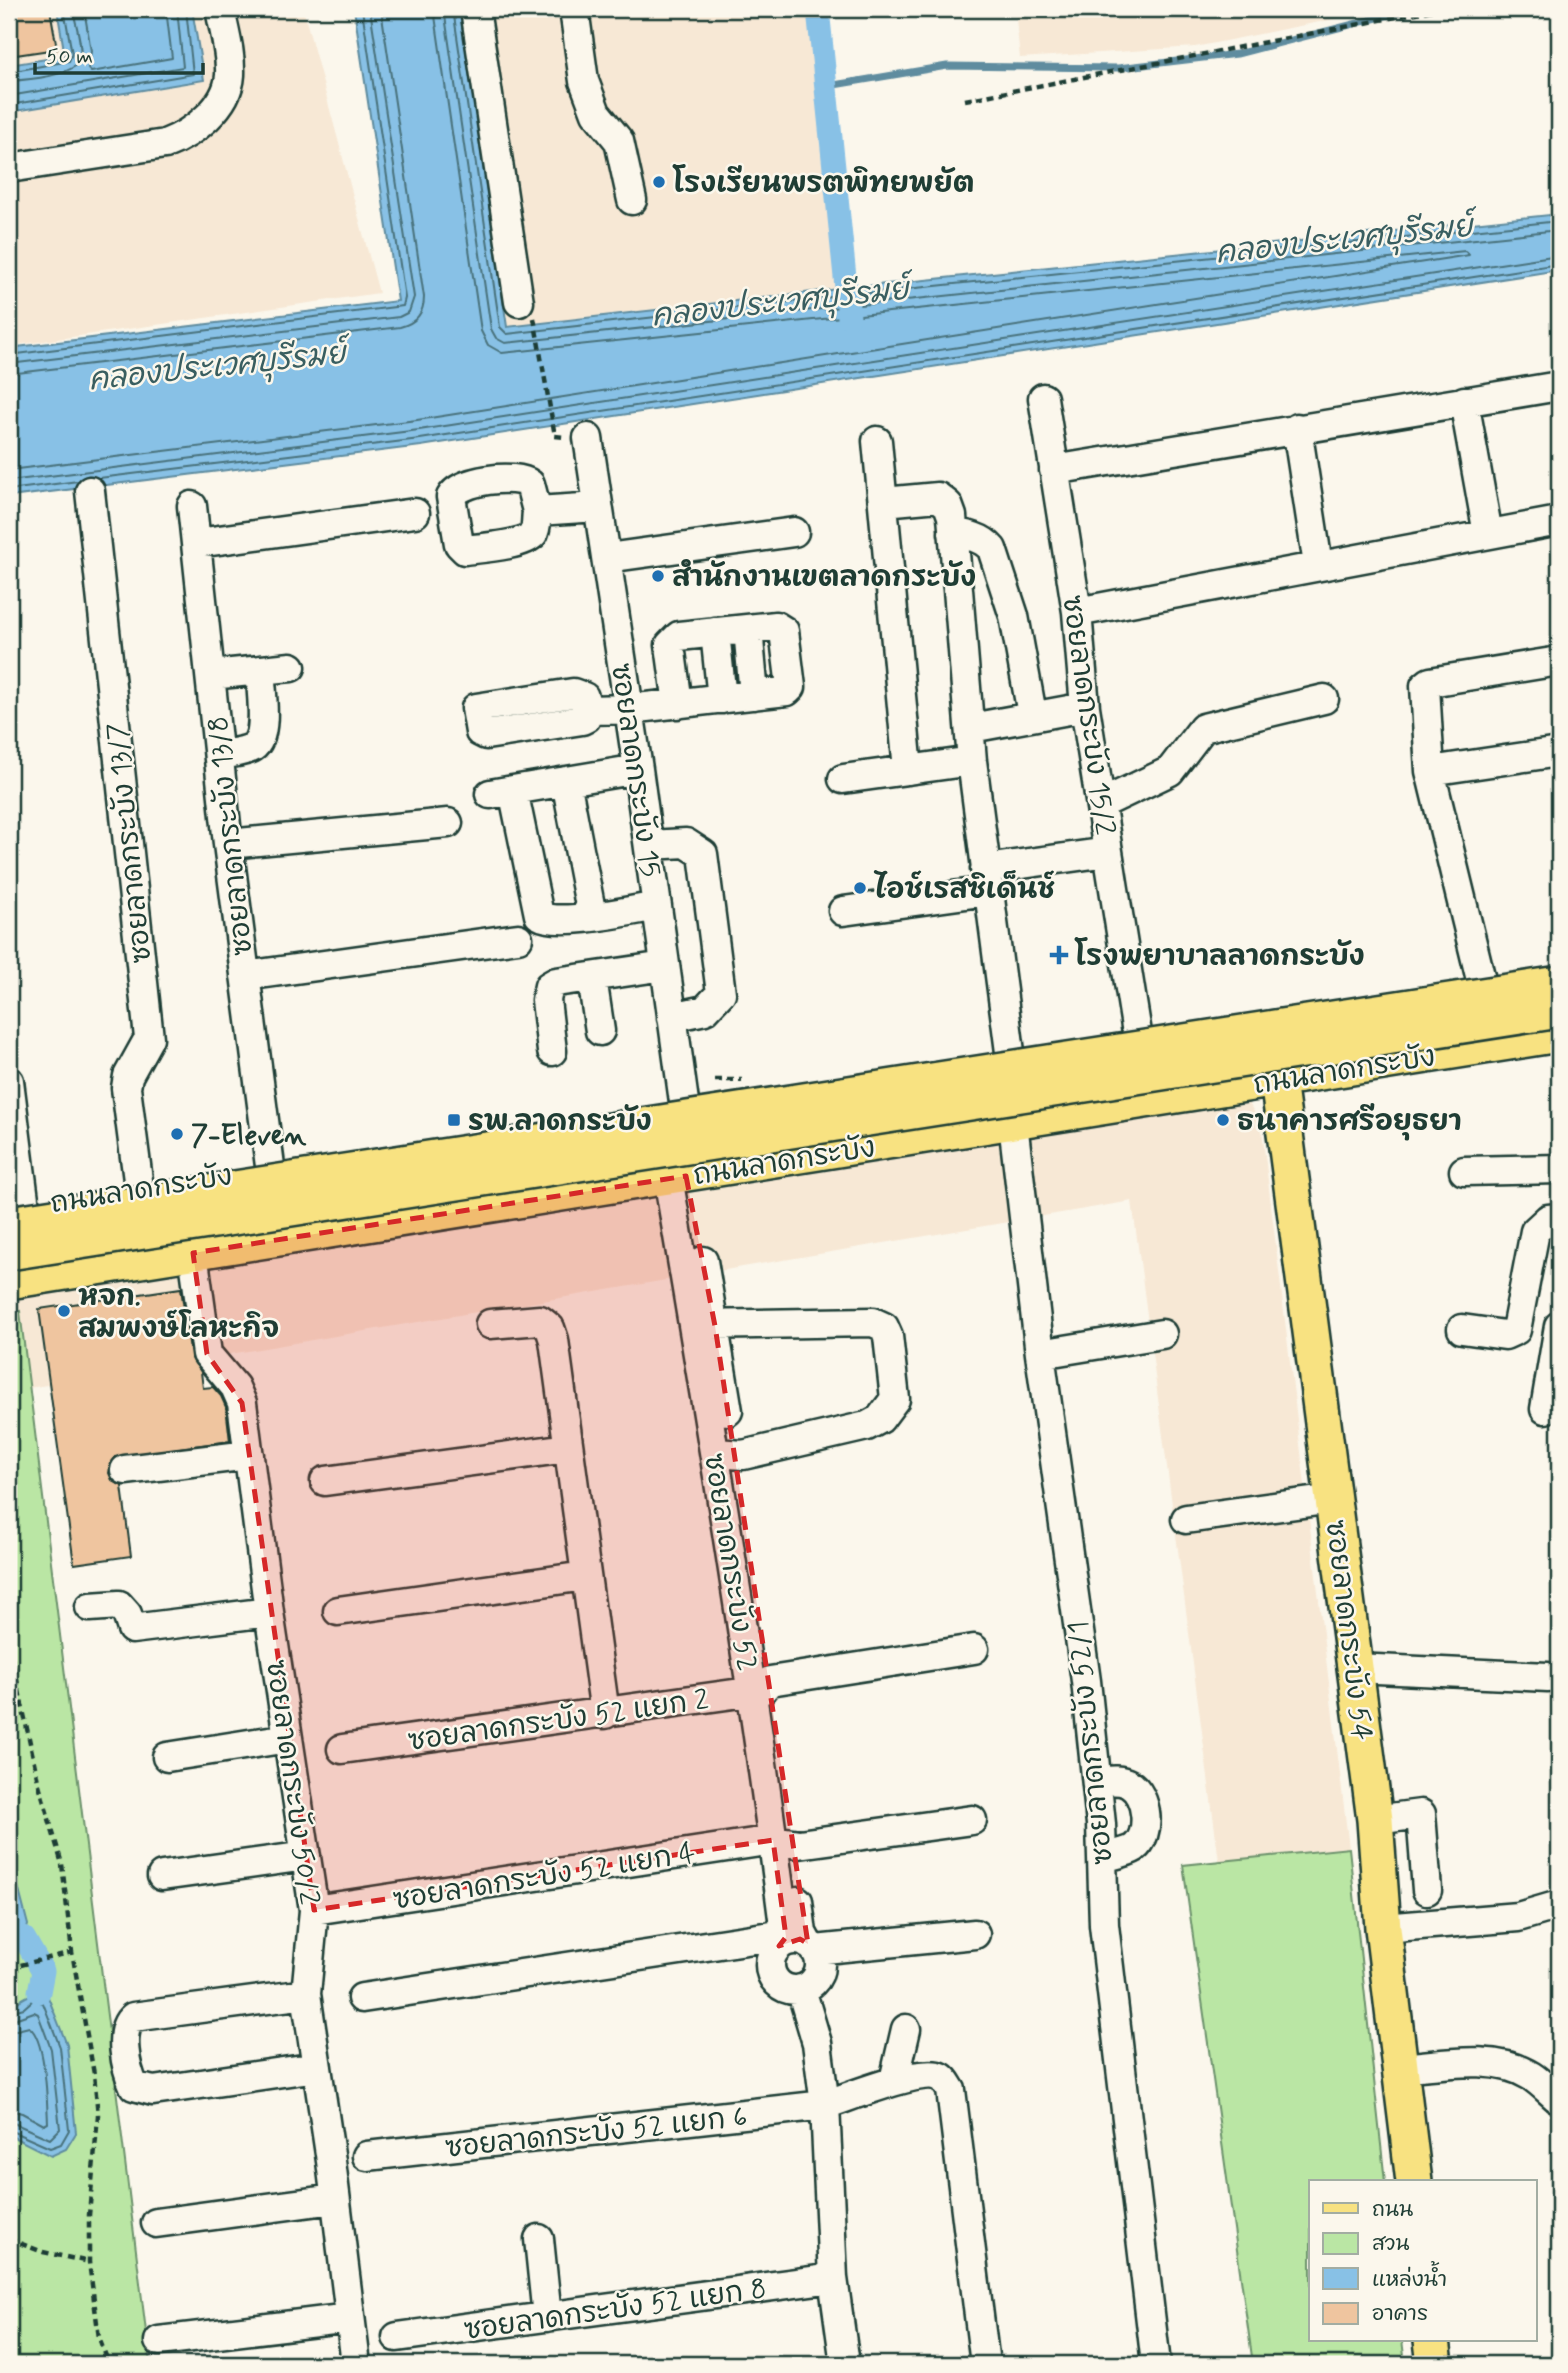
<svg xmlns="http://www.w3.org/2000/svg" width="1568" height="2373" font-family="Mynerve,'Playpen Sans Thai',sans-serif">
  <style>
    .built { fill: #f7e8d5 }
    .green { fill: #bae6a4; stroke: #6c926c; stroke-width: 2 }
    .water { fill: #88c1e6; stroke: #5e8c9f; stroke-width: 2 }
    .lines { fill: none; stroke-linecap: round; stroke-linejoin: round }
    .shore { stroke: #49727b; stroke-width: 2 }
    .stream { stroke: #5e8c9f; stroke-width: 7 }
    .canal { stroke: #88c1e6; stroke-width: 23 }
    .building { fill: #efc59f; stroke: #1f3d34; stroke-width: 2 }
    .minor-casing { stroke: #1f3d34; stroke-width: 33 }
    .major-casing { stroke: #1f3d34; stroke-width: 40 }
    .path { stroke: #1f3d34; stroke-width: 4.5; stroke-dasharray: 7 5; stroke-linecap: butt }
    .minor { stroke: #fbf7ec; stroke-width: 28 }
    .major { stroke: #f8e281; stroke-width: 35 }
    .major-bridge-casing { stroke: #1f3d34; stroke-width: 40; stroke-linecap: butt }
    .major-bridge { stroke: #f8e281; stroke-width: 35 }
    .marked { fill: #d62828; fill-opacity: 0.2; stroke: #d62828; stroke-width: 5; stroke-dasharray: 14 9; stroke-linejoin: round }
    .poi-dot { fill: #1f6fb2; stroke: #fbf7ec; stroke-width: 2.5 }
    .labels { text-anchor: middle; stroke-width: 5; stroke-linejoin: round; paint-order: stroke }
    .poi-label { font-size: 28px; font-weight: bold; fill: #1f3d34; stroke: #fbf7ec; text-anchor: start }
    .street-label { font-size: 28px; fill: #1f3d34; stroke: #fbf7ec }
    .water-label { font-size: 30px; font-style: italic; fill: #395e60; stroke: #fbf7ec }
  </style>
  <rect width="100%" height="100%" fill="#fbf7ec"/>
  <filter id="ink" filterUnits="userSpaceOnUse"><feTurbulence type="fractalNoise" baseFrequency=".0143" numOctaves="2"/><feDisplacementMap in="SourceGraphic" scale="14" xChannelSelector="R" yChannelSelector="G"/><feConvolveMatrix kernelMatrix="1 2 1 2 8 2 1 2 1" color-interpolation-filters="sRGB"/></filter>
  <g filter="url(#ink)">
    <!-- built -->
    <path class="built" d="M9 9H303L379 293 9 346Z
      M460 9H808L848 288 507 328Z
      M1015 9H1379V10L1195 47 1020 58Z
      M1248 1102 1261 1123 1349 1848 1219 1861 1132 1201 29 1388 16 1288Z"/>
    <!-- green -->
    <path class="green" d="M20 1311 150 2364H9V1313Z
      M1349 1848 1385 2182H1311V2340H1402L1405 2364H1253L1183 1865Z"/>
    <!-- water -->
    <path class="water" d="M57 9H192L204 80 9 112V65L65 56Z
      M354 9H460L507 327 848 288 1559 214V270L421 446 9 497V348L398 301Z
      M9 1829 15 1875 28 1925 24 1938 9 1940Z
      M39 1992 48 1997 67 2045 76 2133 66 2149 51 2156 9 2135V2006C20 2002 27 1994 39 1992Z"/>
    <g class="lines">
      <!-- shore -->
      <path class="shore" d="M84 9 91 51 88 69 91 72 172 58 166 9
        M444 9 491 329 496 338 505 343 1559 230
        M453 9 500 327 507 334 849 295 1559 221
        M9 72 69 61 72 54 64 9
        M9 81C25 80 76 76 80 59 83 44 75 23 73 9
        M9 96 183 67 177 9
        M9 105 193 74 186 9
        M9 355 403 306 405 298 362 9
        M9 364 399 317 409 312 414 297 370 9
        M9 374 400 327C416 323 424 313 424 297L381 9
        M9 470 417 420 1469 255 1465 251 502 353 488 345 481 331 434 9
        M99 478 420 439 1559 264
        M9 481 419 430 1559 255
        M9 490 78 481
        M9 2012 24 2008 33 2000 43 2003 60 2047 69 2130 61 2144 50 2148 9 2130
        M9 2021 34 2012 38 2014 51 2049 60 2129 50 2139 9 2121
        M9 2032 29 2027C46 2039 47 2101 48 2123L44 2125 22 2113 9 2110"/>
      <!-- stream -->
      <path class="stream" d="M828 86 947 66 1118 68 1237 54 1412 9"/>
      <!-- canal -->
      <path class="canal" d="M818 9 849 317
        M24 1938 43 1971 39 1992"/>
    </g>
    <!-- building -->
    <path class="building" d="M38 9H50L57 49 9 56V13Z
      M181 1288 191 1357 201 1372 203 1388 213 1387 221 1396 226 1407 230 1441 115 1457 109 1473 112 1480 122 1486 131 1556 74 1564 39 1309Z"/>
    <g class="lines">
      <defs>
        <path id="minor" d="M475 9 519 302
          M574 9 584 81 596 113 619 141 632 200
          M9 168 165 144C192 134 228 107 230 75 231 53 224 30 220 9
          M1043 398 1077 612 1085 707 1137 1033
          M1464 401 1488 534
          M1297 428 1318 565
          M588 438 638 769 684 1102
          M877 441 908 770
          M1054 470 1559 386
          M90 491 149 1038 128 1076 126 1088 139 1188
          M884 502 938 497 948 505 952 516 972 761 1010 1052
          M192 506 228 844 270 1166
          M537 511C536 518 537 528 533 534 524 545 480 548 465 550L459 544 451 497C459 480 516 473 530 484L537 511 598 507
          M953 533C968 535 982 537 992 549L1014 616 1032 714
          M197 543 415 513
          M607 558 794 532
          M1077 612 1559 521
          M748 629 754 695
          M715 632 722 699
          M211 675 291 667
          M587 710 584 697 573 693 476 708 480 732 486 735 582 720 586 718 587 710 629 709 787 691 791 687 784 631 776 626 679 636 670 645 678 704
          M971 728 1085 707
          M220 755C230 753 245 752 253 747 269 736 261 688 260 670
          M1430 771 1559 752
          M843 779 972 761
          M566 781 592 916
          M513 790 539 915C558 927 633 910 657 906
          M490 794 638 769
          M1101 804 1170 771 1203 728 1324 699
          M228 844 448 823
          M649 845 686 843 703 854 721 993 705 1010 672 1017
          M985 869 1108 852
          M843 911 988 891
          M245 976 518 938
          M592 978 600 1031
          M1481 980 1430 771 1425 686 1430 682 1559 661
          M552 1051 546 1000 549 986 556 982 665 966
          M9 1081 25 1207
          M1013 1123 1040 1354 1086 1681 1101 1824 1104 1925 1156 2364
          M1464 1171 1559 1169
          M668 1177C711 1429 753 1681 785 1934L779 1946
          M193 1253 207 1354 235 1387 242 1403 269 1612 314 1910 306 1994 331 2161 356 2364
          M703 1261 728 1411
          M490 1324 540 1320 550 1328 554 1340 605 1714
          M697 1325 873 1322 884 1327 888 1336 895 1399 880 1419 867 1426 743 1455 716 1453
          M1462 1329 1505 1335 1516 1330 1535 1231 1548 1219 1559 1218
          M1040 1354 1162 1334
          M1545 1409 1559 1326
          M125 1470 249 1455
          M325 1481 568 1448
          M1186 1519 1333 1499
          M90 1607 119 1605 127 1614 132 1629 269 1612
          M338 1611 585 1576
          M1355 1668 1548 1677
          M342 1749 762 1690 770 1681 974 1649
          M167 1757 288 1738
          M1097 1782C1108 1781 1119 1778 1129 1784 1148 1795 1152 1835 1134 1848 1126 1853 1112 1855 1102 1858
          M1375 1820 1421 1814 1427 1890
          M162 1876 306 1856
          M798 1901 802 1933 808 1944
          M314 1910 773 1840 799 1844 972 1820
          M1383 1928 1518 1917 1559 1905
          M770 1965a25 25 0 1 1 50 0a25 25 0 1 1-50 0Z
          M815 1950 975 1934
          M801 1989 817 2043 825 2105 833 2278 845 2364
          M306 1994 133 2017C117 2030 126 2069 134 2086L153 2091 317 2067
          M362 1998 785 1934
          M1401 2068C1441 2065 1494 2053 1531 2076 1539 2081 1548 2090 1556 2097
          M894 2081 906 2029
          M367 2156 825 2105C846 2098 922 2067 941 2077 946 2080 948 2086 951 2090L985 2364
          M156 2223 334 2199
          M539 2239 547 2317
          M397 2337 833 2278
          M159 2341 350 2318"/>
        <path id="major" d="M1275 1057 1375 1820 1383 1928 1414 2182
          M9 1281 1559 1034
          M1432 2340 1435 2364"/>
      </defs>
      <!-- minor casing -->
      <use href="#minor" class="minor-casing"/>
      <!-- major casing -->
      <use href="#major" class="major-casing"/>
      <!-- path -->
      <path class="path" d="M965 100 1438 9
        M534 318 555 436 566 437
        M715 1080H742
        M9 1643 38 1781 62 1864 72 1952 94 2074 98 2115 89 2215V2262L99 2338 109 2364
        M9 1968 72 1952
        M9 2239 43 2252 89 2262"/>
      <!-- minor -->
      <use href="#minor" class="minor"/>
      <!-- major -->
      <use href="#major" class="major"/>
      <defs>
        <path id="major-bridge" d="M9 1224 1559 984
          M9 1252 1559 1010"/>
      </defs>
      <!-- major-bridge casing -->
      <use href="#major-bridge" class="major-bridge-casing"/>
      <!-- major-bridge -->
      <use href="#major-bridge" class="major-bridge"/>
    </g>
  </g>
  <!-- marked area -->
  <path class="marked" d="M686 1176 715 1326 808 1944 800 1939 779 1946 786 1937 773 1840 314 1910 242 1403 207 1354 193 1253Z"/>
  <!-- markers -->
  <g class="poi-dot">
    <circle cx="659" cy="182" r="7"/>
    <circle cx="658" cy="576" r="7"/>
    <circle cx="860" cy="888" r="7"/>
    <path d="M1055.5 944.5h7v7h7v7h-7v7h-7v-7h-7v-7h7z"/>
    <rect x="447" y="1113" width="14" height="14" rx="3.5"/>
    <circle cx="1223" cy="1120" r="7"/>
    <circle cx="177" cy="1134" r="7"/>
    <circle cx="64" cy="1311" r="7"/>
  </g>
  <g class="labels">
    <!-- poi labels -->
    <g class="poi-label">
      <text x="673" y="192">โรงเรียนพรตพิทยพยัต</text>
      <text x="672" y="586">สำนักงานเขตลาดกระบัง</text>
      <text x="874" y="898">ไอช์เรสซิเด็นช์</text>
      <text x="1075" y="965">โรงพยาบาลลาดกระบัง</text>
      <text x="468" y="1130">รพ.ลาดกระบัง</text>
      <text x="1237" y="1130">ธนาคารศรีอยุธยา</text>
      <text x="191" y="1144">7-Eleven</text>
      <text x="78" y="1305">หจก.<tspan x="78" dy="32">สมพงษ์โลหะกิจ</tspan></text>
    </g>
    <!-- street labels -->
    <g class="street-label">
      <text transform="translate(1090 715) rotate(82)" y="10">ซอยลาดกระบัง 15/2</text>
      <text transform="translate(637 770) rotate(82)" y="10">ซอยลาดกระบัง 15</text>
      <text transform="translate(229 836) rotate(-96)" y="10">ซอยลาดกระบัง 13/8</text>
      <text transform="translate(128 843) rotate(-96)" y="10">ซอยลาดกระบัง 13/7</text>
      <text transform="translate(1344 1069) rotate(-9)" y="10">ถนนลาดกระบัง</text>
      <text transform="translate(784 1160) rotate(-9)" y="10">ถนนลาดกระบัง</text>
      <text transform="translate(141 1188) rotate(-9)" y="10">ถนนลาดกระบัง</text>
      <text transform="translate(732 1562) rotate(81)" y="10">ซอยลาดกระบัง 52</text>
      <text transform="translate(1350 1630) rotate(83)" y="10">ซอยลาดกระบัง 54</text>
      <text transform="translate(558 1719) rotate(-8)" y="10">ซอยลาดกระบัง 52 แยก 2</text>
      <text transform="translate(1089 1743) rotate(-96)" y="10">ซอยลาดกระบัง 52/1</text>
      <text transform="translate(294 1782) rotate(82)" y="10">ซอยลาดกระบัง 50/2</text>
      <text transform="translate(544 1875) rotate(-9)" y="10">ซอยลาดกระบัง 52 แยก 4</text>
      <text transform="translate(596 2131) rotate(-6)" y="10">ซอยลาดกระบัง 52 แยก 6</text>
      <text transform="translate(615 2308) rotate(-8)" y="10">ซอยลาดกระบัง 52 แยก 8</text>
    </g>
    <!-- water labels -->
    <g class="water-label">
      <text transform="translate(1344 239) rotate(-6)" y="10">คลองประเวศบุรีรมย์</text>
      <text transform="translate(780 302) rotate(-6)" y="10">คลองประเวศบุรีรมย์</text>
      <text transform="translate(217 366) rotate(-6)" y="10">คลองประเวศบุรีรมย์</text>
    </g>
  </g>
  <!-- margin -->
  <rect width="1568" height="2373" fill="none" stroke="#fbf7ec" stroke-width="35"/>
  <rect x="18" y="18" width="1533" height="2338" fill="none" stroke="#1f3d34" stroke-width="2.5" filter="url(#ink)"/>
  <!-- legend -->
  <rect x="1309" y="2180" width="228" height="161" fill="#fbf7ec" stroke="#a3ada2" stroke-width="2"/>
  <rect x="1323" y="2203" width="35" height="10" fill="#f8e281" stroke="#a3ada2" stroke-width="2"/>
  <text x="1372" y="2216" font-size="21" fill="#1f3d34">ถนน</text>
  <rect x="1323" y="2233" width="35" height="21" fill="#bae6a4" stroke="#a3ada2" stroke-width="2"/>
  <text x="1372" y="2250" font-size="21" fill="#1f3d34">สวน</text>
  <rect x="1323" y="2268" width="35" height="21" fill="#88c1e6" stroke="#a3ada2" stroke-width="2"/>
  <text x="1372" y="2286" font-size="21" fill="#1f3d34">แหล่งน้ำ</text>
  <rect x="1323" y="2303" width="35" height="21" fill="#efc59f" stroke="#a3ada2" stroke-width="2"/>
  <text x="1372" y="2320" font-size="21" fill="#1f3d34">อาคาร</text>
  <!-- scale -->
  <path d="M35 63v10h168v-10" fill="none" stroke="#1f3d34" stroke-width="3.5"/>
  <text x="46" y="63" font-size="21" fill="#1f3d34" stroke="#fbf7ec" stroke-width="5" paint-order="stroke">50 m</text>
</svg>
